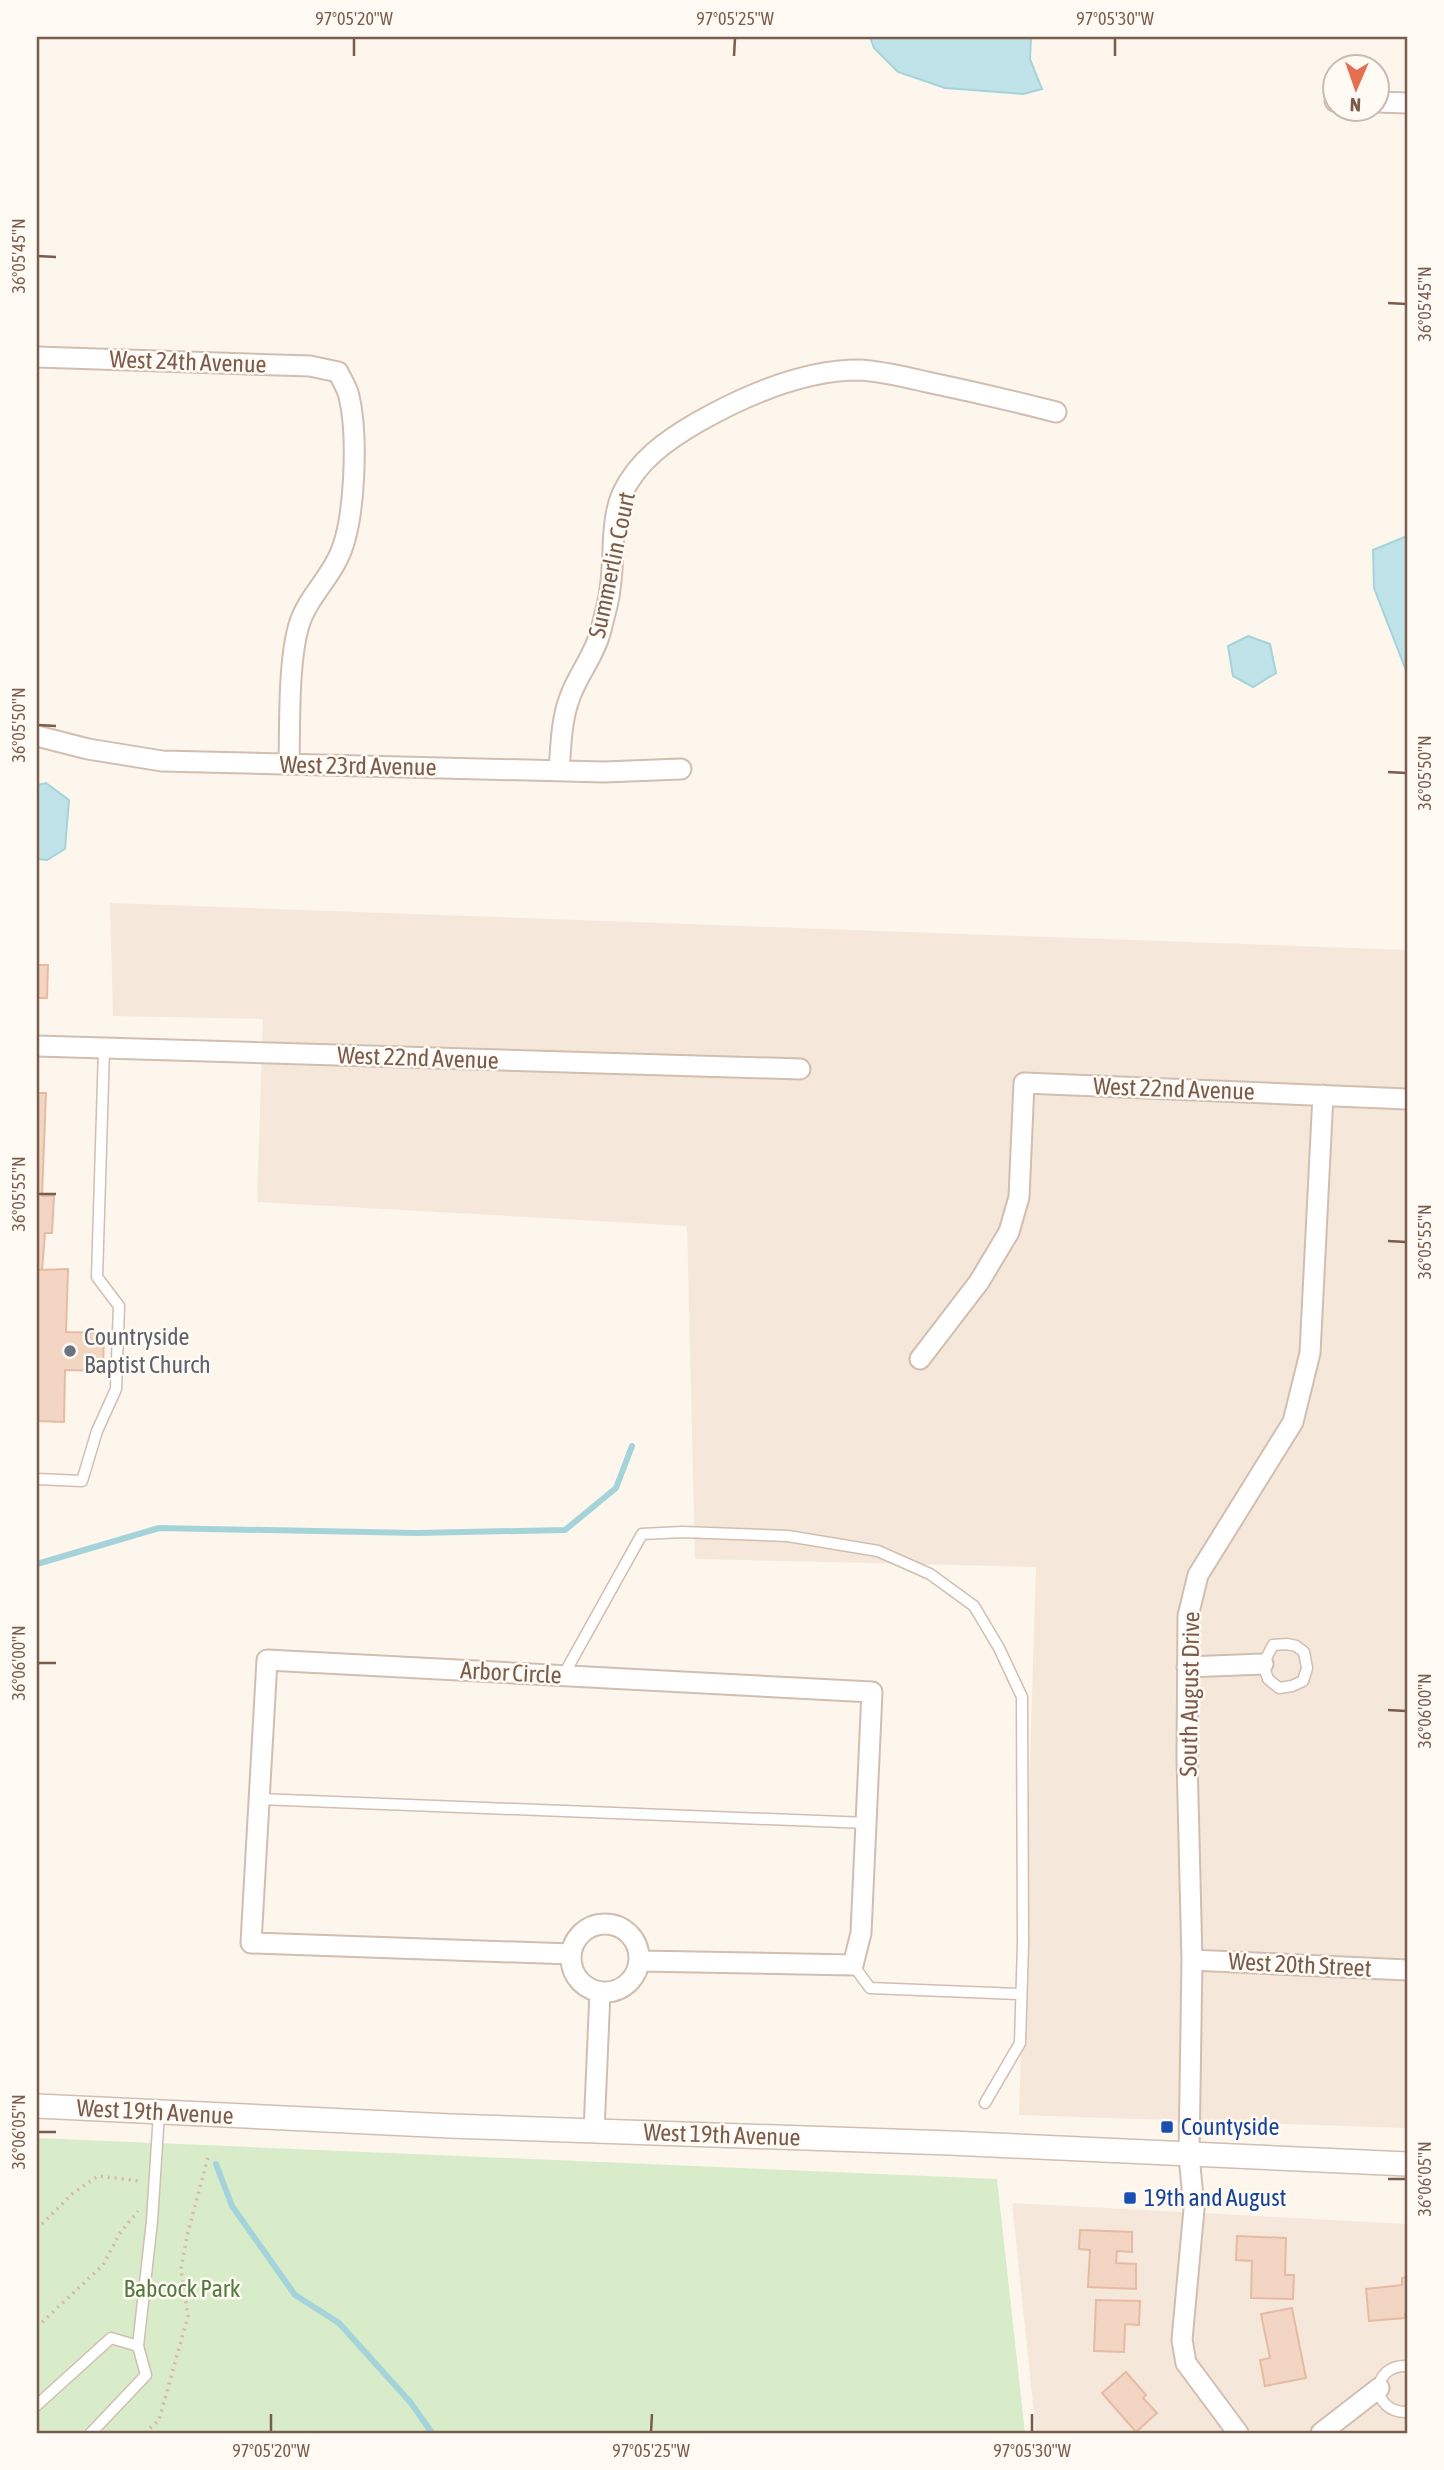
<svg xmlns="http://www.w3.org/2000/svg" width="1444" height="2470" font-family="'Asap Condensed',sans-serif">
  <style>
    .residential { fill: #f5e8da }
    .green { fill: #d8ecc9 }
    .water { fill: #bfe3e8; stroke: #a5d3da; stroke-width: 2 }
    .lines { fill: none; stroke-linecap: round; stroke-linejoin: round }
    .stream { stroke: #a5d3da; stroke-width: 6 }
    .building { fill: #f3d5c3; stroke: #e6bba3; stroke-width: 2 }
    .service-casing { stroke: #d1beb0; stroke-width: 13 }
    .minor-casing { stroke: #d1beb0; stroke-width: 23 }
    .tertiary-casing { stroke: #d1beb0; stroke-width: 26 }
    .path { stroke: #d9b8a5; stroke-width: 3.5; stroke-dasharray: 2 5; stroke-linecap: butt }
    .service { stroke: #fff; stroke-width: 10 }
    .minor { stroke: #fff; stroke-width: 19 }
    .tertiary { stroke: #fff; stroke-width: 23 }
    .ticks { fill: none; stroke: #7a5c4d; stroke-width: 2.5 }
    .worship-dot { fill: #6b7280; stroke: #fffaf3; stroke-width: 2.5 }
    .transit-dot { fill: #1a4fb4; stroke: #fffaf3; stroke-width: 2.5 }
    .labels { text-anchor: middle; stroke-width: 5; stroke-linejoin: round; paint-order: stroke }
    .street-label { font-size: 24px; fill: #7a5c4d; stroke: #fffaf3 }
    .worship-label { font-size: 24px; fill: #5b616d; stroke: #fffaf3; text-anchor: start }
    .transit-label { font-size: 24px; fill: #164399; stroke: #fffaf3; text-anchor: start }
    .park-label { font-size: 24px; fill: #537a41; stroke: #fffaf3 }
    .neatline { fill: none; stroke: #7a5c4d; stroke-width: 2.5 }
    .ticks-label { font-size: 18px; text-anchor: middle; fill: #7a5c4d }
  </style>
  <rect width="100%" height="100%" fill="#fdf6ec"/>
  <!-- residential -->
  <path class="residential" d="M110 903 1407 950V2128L1019 2115 1036 1567 695 1559 687 1226 257 1202 263 1019 113 1016Z
    M1012 2203 1407 2224V2433H1036Z"/>
  <!-- green -->
  <path class="green" d="M37 2138 997 2179 1025 2433H37Z"/>
  <!-- water -->
  <path class="water" d="M870 37H1031L1030 59 1042 89 1023 94 945 88 898 72 874 48Z
    M1407 536V673L1374 588 1373 550Z
    M1248 636 1270 644 1276 673 1253 687 1233 676 1228 646Z
    M46 783 69 800 65 849 47 860 37 859V785Z"/>
  <g class="lines">
    <!-- stream -->
    <path class="stream" d="M37 1564 159 1528 417 1533 565 1530 616 1488 632 1446
      M216 2164 232 2206 295 2295 339 2323 411 2403 432 2433"/>
  </g>
  <!-- building -->
  <path class="building" d="M37 965H48L47 998H37Z
    M37 1093H46L42 1196H54L52 1233H45L42 1270H37Z
    M68 1269 66 1332 104 1333 103 1371 65 1370 64 1422 37 1421V1270Z
    M1080 2230 1132 2232V2252L1117 2251 1116 2263 1136 2264V2289L1088 2287 1090 2250 1079 2249Z
    M1237 2236 1286 2238 1285 2275H1294L1293 2299 1251 2298 1252 2261 1236 2260Z
    M1407 2277V2314H1405V2318L1369 2321 1366 2289 1402 2285V2278Z
    M1096 2300 1140 2301 1139 2325 1125 2324 1124 2352 1094 2351Z
    M1292 2308 1306 2378 1265 2386 1260 2360 1270 2358 1261 2314Z
    M1126 2372 1146 2395 1143 2398 1157 2413 1136 2432 1102 2393Z"/>
  <g class="lines">
    <defs>
      <path id="service" d="M37 1479 82 1481 97 1431 116 1389 119 1306 97 1277 104 1049
        M1287 1644 1296 1646 1304 1652 1307 1668 1303 1681 1292 1686 1279 1688 1268 1679 1263 1664 1273 1645Z
        M563 1676 642 1534 682 1532 788 1536 878 1551 930 1574 974 1606 999 1648 1022 1697 1023 1944 1020 2043 985 2103
        M259 1799 867 1823
        M853 1965 870 1988 1021 1994
        M138 2346 152 2221 159 2113
        M1407 2366C1370 2364 1370 2413 1407 2412
        M37 2405 111 2338 138 2346 146 2375 91 2433"/>
      <path id="minor" d="M1335 101H1336
        M1378 102 1407 103
        M37 357 310 366 338 372C342 380 347 388 349 396 358 435 356 525 337 560 326 582 306 601 299 625 288 662 290 725 289 764
        M37 736 88 749 162 761 604 772 681 769
        M559 771C561 746 561 720 570 697 578 674 595 655 601 630 604 616 609 602 610 589 615 558 610 522 622 494 638 460 667 440 698 422 744 396 804 370 859 370 881 371 905 377 927 382 970 391 1013 401 1056 412
        M37 1046 800 1069
        M920 1359 979 1282 1009 1232 1019 1197 1024 1083 1407 1099
        M1187 1667 1263 1664
        M571 1958a34 34 0 1 1 68 0a34 34 0 1 1-68 0Z
        M571 1954 251 1943 267 1660 872 1692 861 1933 853 1965 640 1961
        M1192 1960 1407 1970
        M594 2131 600 1992
        M1238 2433 1186 2363 1182 2340 1194 2209 1189 2155 1192 1960 1187 1758 1188 1616 1198 1575 1293 1422 1310 1353 1323 1095
        M1321 2433 1379 2388"/>
      <path id="tertiary" d="M37 2106 450 2126 950 2143 1407 2164"/>
    </defs>
    <!-- service casing -->
    <use href="#service" class="service-casing"/>
    <!-- minor casing -->
    <use href="#minor" class="minor-casing"/>
    <!-- tertiary casing -->
    <use href="#tertiary" class="tertiary-casing"/>
    <!-- path -->
    <path class="path" d="M37 2229 72 2194 98 2176 140 2181
      M37 2327 103 2265 120 2233 138 2211
      M145 2433 159 2420 188 2316 181 2269 187 2236 208 2157"/>
    <!-- service -->
    <use href="#service" class="service"/>
    <!-- minor -->
    <use href="#minor" class="minor"/>
    <!-- tertiary -->
    <use href="#tertiary" class="tertiary"/>
  </g>
  <!-- ticks -->
  <path class="ticks" d="M354 56V38M734 56 735 38M1115 56V38M38 256 56 257M1388 303 1406 304M38 725 56 726M1388 772 1406 773M38 1194H56M1388 1241 1406 1242M38 1663H56M1388 1710 1406 1711M38 2132H56M1388 2179H1406M271 2432V2414M651 2432 652 2414M1032 2432V2414"/>
  <!-- markers -->
  <circle class="worship-dot" cx="70" cy="1351" r="7"/>
  <g class="transit-dot">
    <rect x="1160" y="2120" width="14" height="14" rx="3.5"/>
    <rect x="1123" y="2191" width="14" height="14" rx="3.5"/>
  </g>
  <g class="labels">
    <!-- street labels -->
    <g class="street-label">
      <text transform="translate(188 362) rotate(2)" y="8">West 24th Avenue</text>
      <text transform="translate(612 565) rotate(-78)" y="8">Summerlin Court</text>
      <text transform="translate(358 766) rotate(1)" y="8">West 23rd Avenue</text>
      <text transform="translate(418 1058) rotate(2)" y="8">West 22nd Avenue</text>
      <text transform="translate(1174 1089) rotate(2)" y="8">West 22nd Avenue</text>
      <text transform="translate(511 1673) rotate(3)" y="8">Arbor Circle</text>
      <text transform="translate(1190 1694) rotate(-89)" y="8">South August Drive</text>
      <text transform="translate(1300 1965) rotate(3)" y="8">West 20th Street</text>
      <text transform="translate(155 2112) rotate(3)" y="8">West 19th Avenue</text>
      <text transform="translate(722 2135) rotate(2)" y="8">West 19th Avenue</text>
    </g>
    <!-- worship labels -->
    <g class="worship-label">
      <text x="84" y="1345">Countryside<tspan x="84" dy="28">Baptist Church</tspan></text>
    </g>
    <!-- transit labels -->
    <g class="transit-label">
      <text x="1181" y="2135">Countyside</text>
      <text x="1144" y="2206">19th and August</text>
    </g>
    <!-- park labels -->
    <g class="park-label">
      <text x="182" y="2297">Babcock Park</text>
    </g>
  </g>
  <!-- border -->
  <rect width="1444" height="2470" fill="none" stroke="#fffaf3" stroke-width="77"/>
  <!-- north arrow -->
  <g transform="translate(1356 88) rotate(182)"><circle r="33" fill="#fffaf3" stroke="#cabbb1" stroke-width="2"/>
  <path d="M0-5L12 26L0 18L-12 26Z" fill="#e76f51"/>
  <text y="-10" font-size="19" font-weight="bold" text-anchor="middle" fill="#7a5c4d">N</text>
  </g>
  <rect x="38" y="38" width="1368" height="2394" class="neatline"/>
  <g class="ticks-label">
    <text x="354" y="25">97°05'20"W</text>
    <text x="735" y="25">97°05'25"W</text>
    <text x="1115" y="25">97°05'30"W</text>
    <text transform="translate(19 256) rotate(-90)" y="6">36°05'45"N</text>
    <text transform="translate(1425 304) rotate(-90)" y="6">36°05'45"N</text>
    <text transform="translate(19 725) rotate(-90)" y="6">36°05'50"N</text>
    <text transform="translate(1425 773) rotate(-90)" y="6">36°05'50"N</text>
    <text transform="translate(19 1194) rotate(-90)" y="6">36°05'55"N</text>
    <text transform="translate(1425 1242) rotate(-90)" y="6">36°05'55"N</text>
    <text transform="translate(19 1663) rotate(-90)" y="6">36°06'00"N</text>
    <text transform="translate(1425 1711) rotate(-90)" y="6">36°06'00"N</text>
    <text transform="translate(19 2132) rotate(-90)" y="6">36°06'05"N</text>
    <text transform="translate(1425 2179) rotate(-90)" y="6">36°06'05"N</text>
    <text x="271" y="2457">97°05'20"W</text>
    <text x="651" y="2457">97°05'25"W</text>
    <text x="1032" y="2457">97°05'30"W</text>
  </g>
</svg>
